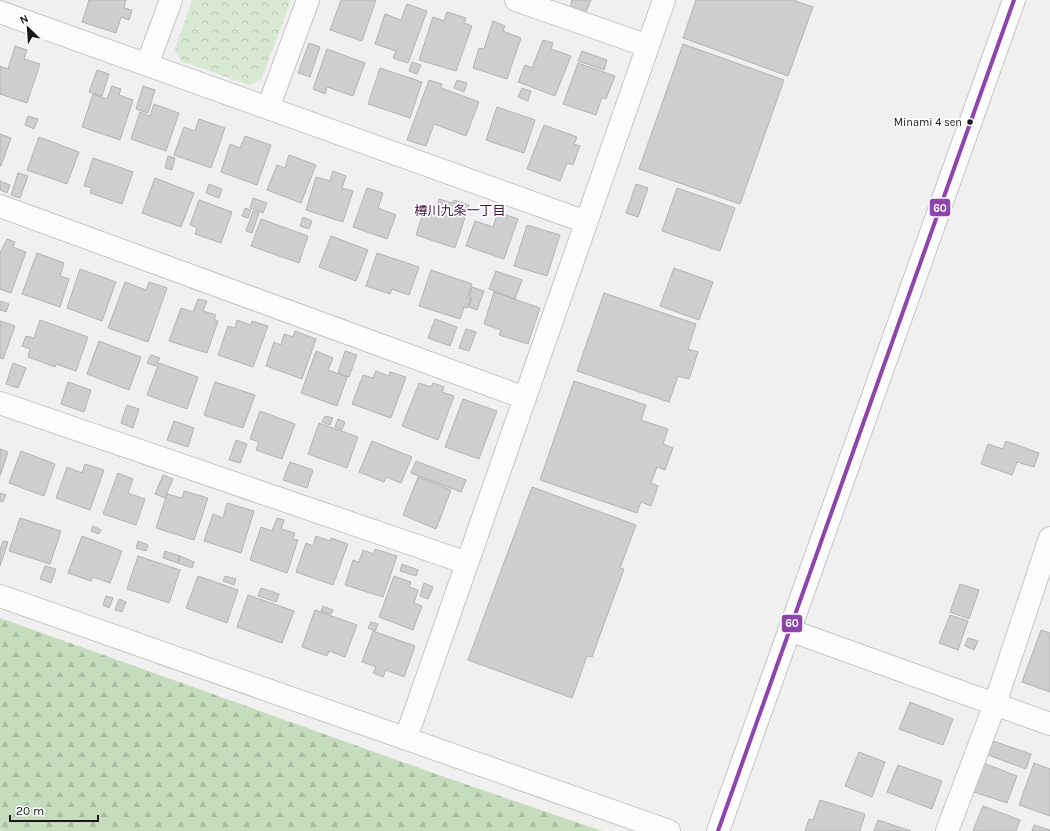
<svg xmlns="http://www.w3.org/2000/svg" width="1050" height="831" font-family="Karla,'Noto Sans JP',sans-serif">
  <style>
    .forest { fill: url(#forest-firs) }
    .park { fill: url(#park-crowns) }
    .building { fill: #cecece; stroke: #b3b3b3 }
    .lines { fill: none; stroke-linecap: round; stroke-linejoin: round }
    .minor-casing { stroke: #c5c5c5; stroke-width: 24 }
    .primary-casing { stroke: #c5c5c5; stroke-width: 24 }
    .minor { stroke: #fdfdfd; stroke-width: 22 }
    .primary { stroke: #fdfdfd; stroke-width: 22 }
    .bus-1-casing { stroke: #fdfdff; stroke-width: 7 }
    .bus-1 { stroke: #8e44ad; stroke-width: 4 }
    .bus-dot { fill: #181818; stroke: #fdfdff; stroke-width: 1.5 }
    .labels { text-anchor: middle; stroke-width: 3.5; stroke-linejoin: round; paint-order: stroke }
    .bus-label { font-size: 11px; fill: #181818; stroke: #fdfdff; text-anchor: end }
    .neighbourhood-label { font-size: 13px; fill: #451240; stroke: #fdfdff }
    .line-badge { stroke: #fdfdff; stroke-width: 1.5 }
    .badge-label { font-size: 11px; text-anchor: middle; font-weight: bold; fill: #fff }
  </style>
  <defs>
    <pattern id="forest-firs" width="22" height="20" patternUnits="userSpaceOnUse"><rect width="22" height="20" fill="#c5ddbd"/><path d="M5 1l3.5 6h-7zM16 11l3.5 6h-7z" fill="#a8bda2"/></pattern>
    <pattern id="park-crowns" width="20" height="18" patternUnits="userSpaceOnUse"><rect width="20" height="18" fill="#d8e8d3"/><path d="M2 6a3 3 0 1 1 6 0M12 15a3 3 0 1 1 6 0" fill="none" stroke="#b9c6b4"/></pattern>
  </defs>
  <rect width="100%" height="100%" fill="#f0f0f0"/>
  <!-- forest -->
  <path class="forest" d="M0 618 436 774 602 831H3L0 830Z"/>
  <!-- park -->
  <path class="park" d="M192 0H291L261 80 250 85 181 61 175 49Z"/>
  <!-- building -->
  <path class="building" d="M89 0H126L124 8 132 10 129 20 121 17 116 33 82 22Z
    M341 0H376L362 41 330 30Z
    M572 0H591L586 12 570 7Z
    M696 0H793L813 7 788 76 683 38Z
    M407 4 427 11 408 63 393 58 396 51 375 44 385 14 401 20Z
    M447 12 466 18 464 23 472 26 456 71 419 60 433 17 444 21Z
    M493 21 505 26 503 31 521 38 507 79 473 68 479 48 484 49Z
    M543 40 553 43 551 49 571 56 555 96 518 82 525 65 532 68Z
    M309 43 320 47 310 77 298 73Z
    M683 44 784 80 740 204 639 169Z
    M15 46 27 50 24 59 40 64 27 103 0 94V66L8 69Z
    M327 49 365 63 353 96 327 87 325 94 313 89Z
    M582 51 607 60 604 70 578 61Z
    M412 62 421 65 417 74 409 71Z
    M578 63 615 76 606 99 602 97 596 115 563 104Z
    M380 68 422 82 410 118 368 104Z
    M97 70 109 74 102 96 89 92Z
    M429 80 442 84 441 88 479 102 466 136 434 124 426 146 407 140Z
    M457 80 467 83 464 92 454 88Z
    M112 86 121 89 119 95 133 100 120 140 82 127 93 94 107 99Z
    M143 86 155 90 148 113 136 109Z
    M522 88 531 91 528 101 518 97Z
    M154 104 179 113 166 151 131 139 140 112 150 116Z
    M497 107 535 120 524 153 486 140Z
    M28 116 38 119 34 129 25 125Z
    M199 119 225 128 211 168 174 155 184 127 195 131Z
    M544 125 577 137 574 144 580 146 573 165 567 163 560 181 527 169Z
    M0 134 11 138 1 166H0Z
    M245 136 271 145 257 185 221 172 230 144 240 148Z
    M39 137 79 152 67 184 27 170Z
    M289 155 316 165 301 203 267 190 277 165 285 168Z
    M168 156 175 158 172 170 165 168Z
    M93 158 133 172 122 204 90 193 92 188 84 186Z
    M333 171 346 176 342 188 353 191 343 222 306 210 316 177 330 181Z
    M18 173 28 176 20 198 11 195Z
    M155 178 194 193 181 227 142 213Z
    M0 181 10 185 7 193 0 190Z
    M209 184 222 189 219 198 206 193Z
    M636 184 648 188 638 217 626 213Z
    M367 188 383 193 378 208 396 215 387 239 353 227Z
    M677 188 735 208 720 251 662 231Z
    M253 198 267 203 263 213 250 208Z
    M439 199 453 203 454 200 469 205 455 248 416 235 426 204 436 207Z
    M199 200 232 212 221 243 195 234 197 228 190 225Z
    M245 208 251 210 248 218 242 216Z
    M253 211 259 213 252 233 246 231Z
    M498 212 518 219 504 259 466 246 475 221 493 227Z
    M303 217 312 221 309 229 300 226Z
    M261 219 308 236 299 263 251 246Z
    M527 225 560 235 547 276 514 266Z
    M331 236 368 250 356 281 319 267Z
    M7 239 15 242 13 247 26 252 11 293 0 289V253Z
    M37 253 64 263 60 276 69 279 60 307 22 294Z
    M377 253 419 267 409 295 392 289 390 294 366 286Z
    M674 268 713 282 699 320 660 306Z
    M80 269 116 282 102 321 67 308Z
    M431 270 472 284 467 298 471 299 467 308 464 307 460 319 419 306Z
    M496 271 522 280 515 299 489 289Z
    M125 282 146 290 149 282 167 288 148 342 108 328Z
    M472 287 484 291 477 310 469 307 472 298 469 297Z
    M494 292 540 308 528 344 499 335 501 330 484 324Z
    M604 293 696 324 688 349 698 352 689 379 678 376 669 402 577 371Z
    M198 299 207 301 203 311 216 315 214 319 218 321 207 353 169 341 181 308 193 312Z
    M0 301 9 304 6 312 0 310Z
    M435 319 457 327 450 346 428 338Z
    M40 320 88 337 76 371 56 364 55 367 28 357 30 349 22 346 26 336 34 338Z
    M237 320 251 325 252 321 268 326 253 367 218 355 228 326 235 328Z
    M0 321 15 326 3 359 0 358Z
    M466 329 476 332 469 351 459 348Z
    M295 331 316 339 302 379 266 366 274 342 281 345 284 334 293 337Z
    M99 341 141 357 129 390 87 374Z
    M316 351 333 358 328 370 347 377 337 406 301 393Z
    M345 351 357 355 349 377 338 373Z
    M151 355 160 358 156 366 147 363Z
    M13 363 26 368 18 388 6 384Z
    M159 363 198 377 187 409 147 395Z
    M376 371 389 376 390 372 406 377 391 418 352 404 363 375 373 378Z
    M574 381 646 405 641 420 668 429 663 444 673 448 665 470 657 467 651 483 658 486 651 506 641 502 637 513 540 480Z
    M68 382 91 390 84 412 61 404Z
    M215 382 255 395 243 428 204 415Z
    M419 383 431 387 433 383 444 387 442 392 454 396 438 440 402 426Z
    M463 399 497 411 479 459 445 447Z
    M127 405 139 409 133 428 121 423Z
    M260 411 295 424 282 459 256 450 259 442 250 439Z
    M325 416 333 418 330 425 322 422Z
    M338 419 345 422 342 430 335 427Z
    M174 421 194 428 188 447 167 440Z
    M319 423 358 437 347 468 308 454Z
    M236 440 247 444 240 463 229 460Z
    M372 441 412 457 401 483 386 477 384 482 359 472Z
    M1006 441 1039 453 1034 467 1017 462 1012 475 981 464 988 444 1003 449Z
    M0 449 8 452 0 476Z
    M21 451 55 464 44 496 9 483Z
    M416 461 466 480 461 492 411 473Z
    M290 462 313 470 307 488 283 480Z
    M85 464 104 470 90 510 56 498 67 467 82 473Z
    M118 473 133 479 128 493 145 499 136 525 103 514Z
    M163 475 173 479 165 498 155 494Z
    M418 477 451 490 436 529 403 515Z
    M532 487 636 525 620 568 624 569 592 657 587 656 572 698 468 660Z
    M184 491 208 498 194 540 156 528 167 494 182 498Z
    M0 493 6 495 3 502 0 501Z
    M227 503 254 511 241 553 204 541 213 514 223 518Z
    M20 518 61 531 50 564 9 551Z
    M277 518 284 520 281 529 295 533 293 539 298 540 287 573 250 560 261 527 272 531Z
    M93 526 101 530 99 534 91 531Z
    M82 536 122 551 110 583 93 577 91 581 68 573Z
    M316 536 330 541 331 538 348 544 333 585 296 572 306 543 313 546Z
    M3 541 8 542 0 566V550Z
    M138 541 148 545 146 551 136 548Z
    M375 549 397 556 383 597 345 585 353 560 359 562 363 550 374 554Z
    M165 551 180 556 178 563 163 558Z
    M138 556 180 570 169 603 127 589Z
    M180 556 194 562 192 568 178 563Z
    M402 564 418 570 416 576 400 571Z
    M45 566 56 569 51 583 40 579Z
    M198 576 238 590 227 623 186 608Z
    M225 576 236 579 234 585 223 581Z
    M394 576 411 582 409 587 418 590 414 603 422 606 413 630 379 617Z
    M424 583 433 587 428 599 420 596Z
    M960 584 979 590 969 619 950 612Z
    M261 588 279 594 276 602 258 596Z
    M248 595 294 611 282 643 237 627Z
    M106 596 113 598 109 608 103 605Z
    M119 599 126 602 122 612 115 610Z
    M323 606 333 610 331 614 321 611Z
    M315 610 357 625 345 657 329 651 327 656 302 647Z
    M950 615 968 621 958 650 939 643Z
    M371 622 378 624 375 631 368 628Z
    M1041 630 1050 633V692L1022 682Z
    M373 631 415 646 404 677 386 670 383 677 373 673 376 667 362 662Z
    M968 638 978 641 974 650 965 646Z
    M910 702 953 719 943 745 899 729Z
    M993 741 1031 754 1026 769 988 755Z
    M859 752 885 762 872 797 845 786Z
    M981 762 1017 776 1007 803 971 791Z
    M1034 763 1050 769V816L1019 805Z
    M898 765 942 781 932 809 887 792Z
    M820 800 865 814 860 831H805L809 819 813 820Z
    M983 806 1020 820 1016 831H973Z
    M878 820 911 831H874Z
    M1034 825 1050 830V831H1032Z"/>
  <g class="lines">
    <defs>
      <path id="minor" d="M516 0 648 46
        M0 12 586 222
        M147 65 171 0
        M268 108 308 0
        M0 206 525 398
        M0 403 467 563
        M0 596 669 831
        M789 630 1050 724
        M406 738 664 0
        M947 831 995 704 1050 538"/>
      <path id="primary" d="M718 831 1014 0"/>
    </defs>
    <!-- minor casing -->
    <use href="#minor" class="minor-casing"/>
    <!-- primary casing -->
    <use href="#primary" class="primary-casing"/>
    <!-- minor -->
    <use href="#minor" class="minor"/>
    <!-- primary -->
    <use href="#primary" class="primary"/>
    <defs>
      <path id="bus-1" d="M718 831 1014 0"/>
    </defs>
    <!-- bus-1 casing -->
    <use href="#bus-1" class="bus-1-casing"/>
    <!-- bus-1 -->
    <use href="#bus-1" class="bus-1"/>
  </g>
  <!-- markers -->
  <circle class="bus-dot" cx="970" cy="122" r="3.5"/>
  <g class="labels">
    <!-- bus labels -->
    <g class="bus-label">
      <text x="962" y="126">Minami 4 sen</text>
    </g>
    <!-- neighbourhood labels -->
    <g class="neighbourhood-label">
      <text x="460" y="215">樽川九条一丁目</text>
    </g>
  </g>
  <g class="line-badge">
    <rect x="929" y="198" width="22" height="19" rx="4" fill="#8e44ad"/>
    <rect x="781" y="614" width="22" height="19" rx="4" fill="#8e44ad"/>
  </g>
  <g class="badge-label">
    <text x="940" y="212">60</text>
    <text x="792" y="627">60</text>
  </g>
  <!-- north arrow -->
  <g transform="translate(28 28) rotate(335)" stroke="#fdfdff" stroke-width="3" paint-order="stroke">
  <path d="M0-3L7 15L0 10L-7 15Z" fill="#181818"/>
  <text y="-6" font-size="11" font-weight="bold" text-anchor="middle" fill="#181818">N</text>
  </g>
  <!-- scale -->
  <path d="M10 815v6h88v-6" fill="none" stroke="#181818" stroke-width="2"/>
  <text x="16" y="815" font-size="12" fill="#181818" stroke="#fdfdff" stroke-width="3" paint-order="stroke">20 m</text>
</svg>
